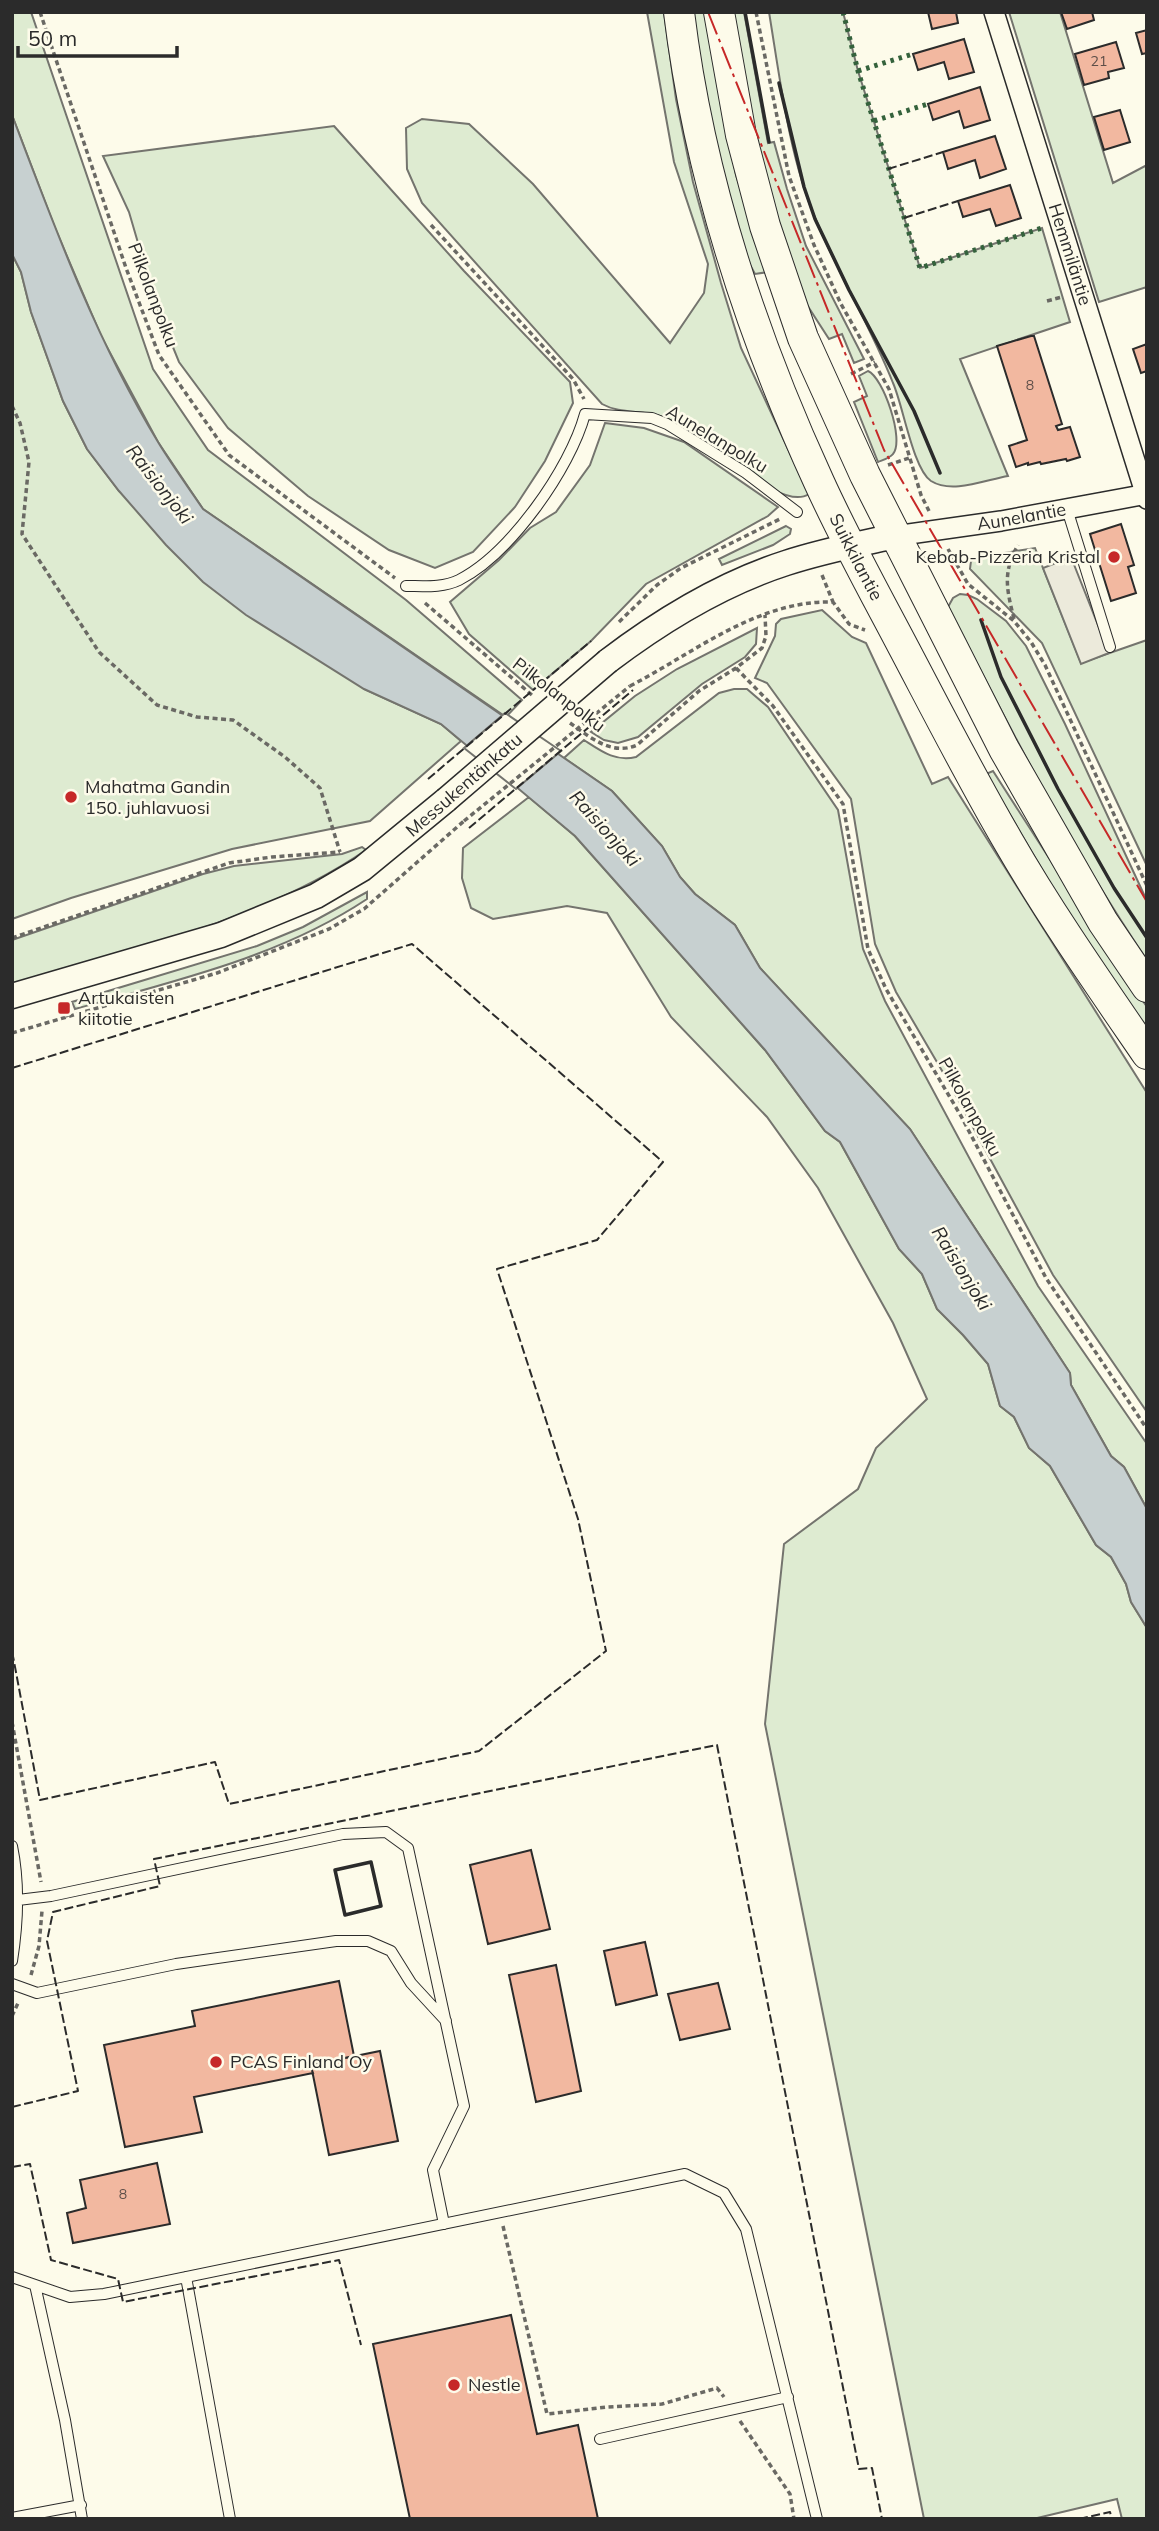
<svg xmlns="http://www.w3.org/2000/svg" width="1159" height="2531" font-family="Mulish,sans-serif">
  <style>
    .green { fill: #deebd1; stroke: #74746e; stroke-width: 2 }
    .parking { fill: #eceadb; stroke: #74746e; stroke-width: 2 }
    .water { fill: #c7d0d0; stroke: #74746e; stroke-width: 2 }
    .pier { fill: #fdfbea; stroke: #74746e; stroke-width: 2 }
    .building { fill: #f2b8a0; stroke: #2b2b2b; stroke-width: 2 }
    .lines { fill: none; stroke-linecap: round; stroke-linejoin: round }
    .service-casing { stroke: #2b2b2b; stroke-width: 12 }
    .minor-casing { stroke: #2b2b2b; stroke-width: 22 }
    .tertiary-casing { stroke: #2b2b2b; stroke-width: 27 }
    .primary-casing { stroke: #2b2b2b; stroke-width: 32 }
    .path { stroke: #6a6964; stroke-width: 3.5; stroke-dasharray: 5 3.5; stroke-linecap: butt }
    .service { stroke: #fdfbea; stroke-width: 10 }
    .minor { stroke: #fdfbea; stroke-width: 19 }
    .tertiary { stroke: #fdfbea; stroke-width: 24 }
    .primary { stroke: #fdfbea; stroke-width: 30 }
    .tertiary-bridge-casing { stroke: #2b2b2b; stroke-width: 27; stroke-linecap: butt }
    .path-bridge { stroke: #6a6964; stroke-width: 3.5; stroke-dasharray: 5 3.5; stroke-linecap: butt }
    .tertiary-bridge { stroke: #fdfbea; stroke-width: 24 }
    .hedge { stroke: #34623c; stroke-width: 5; stroke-dasharray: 3.5 5; stroke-linecap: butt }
    .fence { stroke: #2b2b2b; stroke-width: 2; stroke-dasharray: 9 3.5; stroke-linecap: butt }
    .wall { stroke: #2b2b2b; stroke-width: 3.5 }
    .power { stroke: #c62828; stroke-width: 2; stroke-dasharray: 24 5 3.5 5; stroke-linecap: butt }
    .poi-dot { fill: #c62828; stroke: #fdfbea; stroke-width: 2.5 }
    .labels { text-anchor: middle; stroke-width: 5; stroke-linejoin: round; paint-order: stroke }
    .number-label { font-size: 14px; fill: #5d4e48 }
    .street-label { font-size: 18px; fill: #2b2b2b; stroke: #fdfbea }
    .poi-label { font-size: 18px; fill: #2b2b2b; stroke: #fdfbea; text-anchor: start }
    .water-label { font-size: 19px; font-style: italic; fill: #2b2b2b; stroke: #fdfbea }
  </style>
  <rect width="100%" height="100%" fill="#fdfbea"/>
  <!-- green -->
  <path class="green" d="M12 12H31L153 369 208 450 406 600 522 700 506 717 203 509 158 442 101 336 55 228 12 115Z
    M647 12H664L676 99 693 182 721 283 741 348 809 494C786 509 740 466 720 453 702 440 681 422 660 416 640 410 620 414 602 404L422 203 407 169 406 128 422 119 469 124 533 184 670 343 704 293 708 264 674 162Z
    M692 12H706L736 175 768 272 755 274C715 204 706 92 692 12Z
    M731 12H744L768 143 774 142 787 189 806 246 864 359 854 363 842 334 829 339 800 294 756 144Z
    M769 12H843L858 71 920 268 1042 228 1070 322 960 359 1008 476C985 480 952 494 931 481 913 469 903 405 893 383 871 327 839 275 816 220 789 157 780 79 769 12Z
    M1009 12H1060L1113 183 1147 165V287L1099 302Z
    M334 126 464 271 570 382 573 403 545 461 515 507 473 552 435 568 389 550 308 496 228 428 179 362 157 308 129 212 103 156Z
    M12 254 21 272 31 312 63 401 87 449 119 491 364 689 441 724 461 741 370 821 232 849 71 898 12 919Z
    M868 371C883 377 905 440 893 454 890 458 883 460 878 462L854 402 867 396 859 376Z
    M605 423 644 428 684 442 778 507 768 516 646 584 591 641 533 690 469 634 450 602 499 560 530 528 556 512 590 465Z
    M786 526 791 529 790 534 773 545 722 565 719 559Z
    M1035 548 1081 663 1147 640V866L1042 643 970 569 971 561 980 557Z
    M960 594 968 595 977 599 1006 621 1026 646 1065 724 1147 901V960C1071 848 1009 727 948 607L953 598Z
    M822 610 852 637 866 643 932 784 948 777 1147 1093V1412L1053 1275 948 1081 896 992 875 944 851 799 767 683 755 678 775 636 776 624 781 619Z
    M757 628 756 644 745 657 702 684 638 737 618 743 604 740 591 732 635 696 677 669Z
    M734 689H747L768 707 838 810 863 949 885 1001 1038 1286 1147 1444V1509L1124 1467 1111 1456 1071 1385 1070 1373 910 1129 760 968 735 925 695 894 680 877 662 846 612 791 564 758 584 740C601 751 615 762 636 757L719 693Z
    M993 771 1105 945 1147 1007V1033L1091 953 986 774Z
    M529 797 575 836 765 1050 825 1131 840 1142 899 1249 922 1274 937 1309 963 1335 988 1364 1000 1406 1014 1417 1029 1448 1050 1466 1096 1545 1111 1557 1126 1584 1131 1602 1147 1628V2519H1122L1117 2499 1033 2519H924L765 1724 784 1544 858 1489 876 1448 927 1399 893 1323 818 1188 767 1117 671 1017 607 913 567 906 493 919 471 908 462 878 463 848Z
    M362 847 366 850C261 922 133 948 12 984V940L203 874 234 866 342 854Z
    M367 892V899C280 957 174 981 75 1009L72 1002 257 946 303 927Z"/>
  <!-- parking -->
  <path class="parking" d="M1071 557 1109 653 1081 664 1043 568Z"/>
  <!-- water -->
  <path class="water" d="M12 115C54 226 96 340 158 442 172 465 188 487 203 509L612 791 662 846 680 877 695 894 735 925 760 968 910 1129 1070 1373 1071 1385 1111 1456 1124 1467 1147 1509V1628L1131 1602 1126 1584 1111 1557 1096 1545 1050 1466 1029 1448 1014 1417 1000 1406 988 1364 963 1335 937 1309 922 1274 899 1249 840 1142 825 1131 765 1050 575 836 441 724 364 689 246 615 203 582 166 545 119 491 87 449 63 401 31 312 21 272 12 254Z"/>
  <!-- pier -->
  <path class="pier" d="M505 713 561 751 516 789 464 748Z"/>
  <!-- building -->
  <path class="building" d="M928 12H956L958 23 932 29Z
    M1061 12H1092L1094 20 1067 29Z
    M1147 30V53L1142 54 1136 33Z
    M964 39 974 72 949 79 944 62 918 70 913 54Z
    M1116 42 1124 68 1108 72 1109 78 1084 85 1075 54Z
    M980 87 990 120 964 128 959 111 933 120 928 104Z
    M1120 110 1130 142 1104 150 1094 117Z
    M995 136 1006 169 980 178 975 160 948 169 943 152Z
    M1010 185 1021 218 996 226 990 209 963 217 958 201Z
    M1031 336H1034L1062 424 1056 426 1058 430 1070 427 1080 457 1067 461 1066 459 1041 464 1040 462 1028 465V463L1016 467 1009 446 1027 440 997 346Z
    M1147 344V371L1141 373 1133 349Z
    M1121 524 1134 565 1128 567 1136 593 1111 601 1090 534Z
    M531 1850 550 1929 488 1944 470 1865Z
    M645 1942 657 1995 616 2005 604 1951Z
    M556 1965 581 2091 536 2102 509 1975Z
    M339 1981 354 2056 310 2065 313 2073 194 2097 202 2132 125 2147 104 2045 195 2026 192 2011Z
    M718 1983 730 2029 680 2040 668 1994Z
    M380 2051 398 2141 329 2155 311 2065Z
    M157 2163 170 2224 73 2243 67 2213 86 2208 80 2180Z
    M511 2315 537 2434 578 2425 598 2519H410L373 2344Z"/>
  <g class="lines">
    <defs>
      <path id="service" d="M1067 509 1110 647
        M406 586C423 586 443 588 459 580 510 554 570 469 585 414L652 418 667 424 746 473 797 512
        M12 1846C20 1885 18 1923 12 1961
        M18 1900 51 1896 343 1834 386 1832 408 1848 464 2106 433 2170 444 2224
        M12 1984 37 1993 176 1964 336 1941H368L391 1951 411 1983 446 2021
        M12 2277 70 2297 104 2294 685 2174 724 2193 746 2229 817 2519
        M186 2277 230 2519
        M35 2285 65 2420 82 2519
        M600 2439 788 2397
        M12 2518 81 2505"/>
      <g id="minor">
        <path id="s1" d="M994 12 1147 499"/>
        <path id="s2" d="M895 536 1001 521 1147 494"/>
      </g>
      <path id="tertiary" d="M608 661C662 620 721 584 786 563 822 551 859 544 895 536
        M12 996 221 935 316 896 362 869 446 800"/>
      <g id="primary">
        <path id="s3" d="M679 12C699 176 750 332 819 482 843 535 871 586 898 637 934 705 969 774 1008 841 1050 914 1099 984 1147 1054"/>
        <path d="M719 12 741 135 765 226 803 338 865 475 1004 749 1103 922 1147 987"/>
      </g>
    </defs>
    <!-- service casing -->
    <use href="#service" class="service-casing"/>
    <!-- minor casing -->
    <use href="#minor" class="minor-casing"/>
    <!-- tertiary casing -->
    <use href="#tertiary" class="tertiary-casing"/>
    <!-- primary casing -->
    <use href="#primary" class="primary-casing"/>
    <!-- path -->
    <path class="path" d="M40 12 126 268 159 355 229 455 395 578
      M756 12 789 176 814 245 841 304 889 389 921 495 929 511
      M431 225 573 379 584 399
      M1047 301 1062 297
      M851 374 875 362
      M12 406 20 423 29 462 22 534 99 652 157 705 197 717 233 720 285 757 320 788 340 852
      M888 465 909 458
      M948 549 968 584 1014 621 1031 642 1045 665 1147 886
      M822 575 833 602
      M425 603 533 696
      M1014 619C1007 590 1002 573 1018 545
      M619 622 657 585 681 568 782 518
      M736 668 773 706 843 804 868 949 886 989 961 1116 1046 1278 1147 1429
      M630 686C694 653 757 600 833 602L849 624 865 630
      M570 723C591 738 612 756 637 745L699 691 736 668 762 648 766 636 765 615
      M12 938 229 863 272 857 340 852
      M64 1008 68 1017
      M12 1033 217 973 329 929 364 909 464 821
      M12 1722 41 1882
      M31 1975 39 1946 42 1911
      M12 2016 19 2001
      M503 2226 547 2414 607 2407 662 2404 717 2388 724 2397
      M740 2421 790 2494 794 2519"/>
    <!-- service -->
    <use href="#service" class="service"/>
    <!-- minor -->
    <use href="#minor" class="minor"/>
    <!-- tertiary -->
    <use href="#tertiary" class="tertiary"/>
    <!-- primary -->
    <use href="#primary" class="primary"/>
    <defs>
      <path id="tertiary-bridge" d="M446 800 608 661"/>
    </defs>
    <!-- tertiary-bridge casing -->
    <use href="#tertiary-bridge" class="tertiary-bridge-casing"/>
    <!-- path-bridge -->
    <path class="path-bridge" d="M464 821 630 686"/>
    <!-- tertiary-bridge -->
    <use href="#tertiary-bridge" class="tertiary-bridge"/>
    <!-- hedge -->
    <path class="hedge" d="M843 12 858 71 920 268 1042 228
      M858 71 913 54
      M874 121 928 104"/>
    <!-- fence -->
    <path class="fence" d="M888 169 943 152
      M904 218 958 201
      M428 779 591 641
      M469 828 633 690
      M12 1068 412 944 663 1162 597 1240 497 1269 578 1519 606 1651 479 1751 229 1804 215 1762 40 1800 12 1651
      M12 2107 78 2091 47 1941 53 1912 160 1886 154 1859 717 1745 859 2469 872 2468 882 2519
      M12 2167 30 2164 51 2260 118 2279 123 2302 339 2260 361 2345
      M1079 2519 1110 2512 1112 2519"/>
    <!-- wall -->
    <path class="wall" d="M745 12 769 142
      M779 83 804 187 815 219 849 290 914 411 940 473
      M981 620 1001 677 1058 789 1114 888 1147 938
      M371 1862 381 1906 345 1915 335 1870Z"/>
    <!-- power -->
    <path class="power" d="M708 12 884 450 1147 902"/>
  </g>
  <!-- markers -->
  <g class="poi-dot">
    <circle cx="1114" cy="557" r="7"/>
    <circle cx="71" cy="797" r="7"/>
    <rect x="57" y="1001" width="14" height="14" rx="3.5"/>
    <circle cx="216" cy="2062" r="7"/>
    <circle cx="454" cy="2385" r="7"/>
  </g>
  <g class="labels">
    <!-- number labels -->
    <g class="number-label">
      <text x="1099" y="66">21</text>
      <text x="1030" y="390">8</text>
      <text x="123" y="2199">8</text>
    </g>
    <!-- street labels -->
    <g class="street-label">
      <text dy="6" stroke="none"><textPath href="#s1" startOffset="254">Hemmiläntie</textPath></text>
      <text transform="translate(153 295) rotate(69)" y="6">Pilkolanpolku</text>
      <text transform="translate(717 439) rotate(31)" y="6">Aunelanpolku</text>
      <text dy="6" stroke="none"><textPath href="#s2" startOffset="128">Aunelantie</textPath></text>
      <text dy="6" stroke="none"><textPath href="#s3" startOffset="576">Suikkilantie</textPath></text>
      <text transform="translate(559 695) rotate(37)" y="6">Pilkolanpolku</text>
      <text transform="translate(464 785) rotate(-41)" y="6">Messukentänkatu</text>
      <text transform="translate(970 1107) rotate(61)" y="6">Pilkolanpolku</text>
    </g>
    <!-- poi labels -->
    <g class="poi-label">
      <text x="1100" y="563" text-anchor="end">Kebab-Pizzeria Kristal</text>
      <text x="85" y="793">Mahatma Gandin<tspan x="85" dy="21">150. juhlavuosi</tspan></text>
      <text x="78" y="1004">Artukaisten<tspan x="78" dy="21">kiitotie</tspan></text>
      <text x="230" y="2068">PCAS Finland Oy</text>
      <text x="468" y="2391">Nestle</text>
    </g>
    <!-- water labels -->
    <g class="water-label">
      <text transform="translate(160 484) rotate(52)" y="7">Raisionjoki</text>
      <text transform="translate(605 828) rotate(48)" y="7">Raisionjoki</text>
      <text transform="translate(962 1268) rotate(58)" y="7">Raisionjoki</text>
    </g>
  </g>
  <!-- border -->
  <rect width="1159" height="2531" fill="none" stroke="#2b2b2b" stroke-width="28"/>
  <!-- scale -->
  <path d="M18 46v10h159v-10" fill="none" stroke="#2b2b2b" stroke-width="3.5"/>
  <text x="28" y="46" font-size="21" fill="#2b2b2b" stroke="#fdfbea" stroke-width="5" paint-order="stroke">50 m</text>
</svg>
